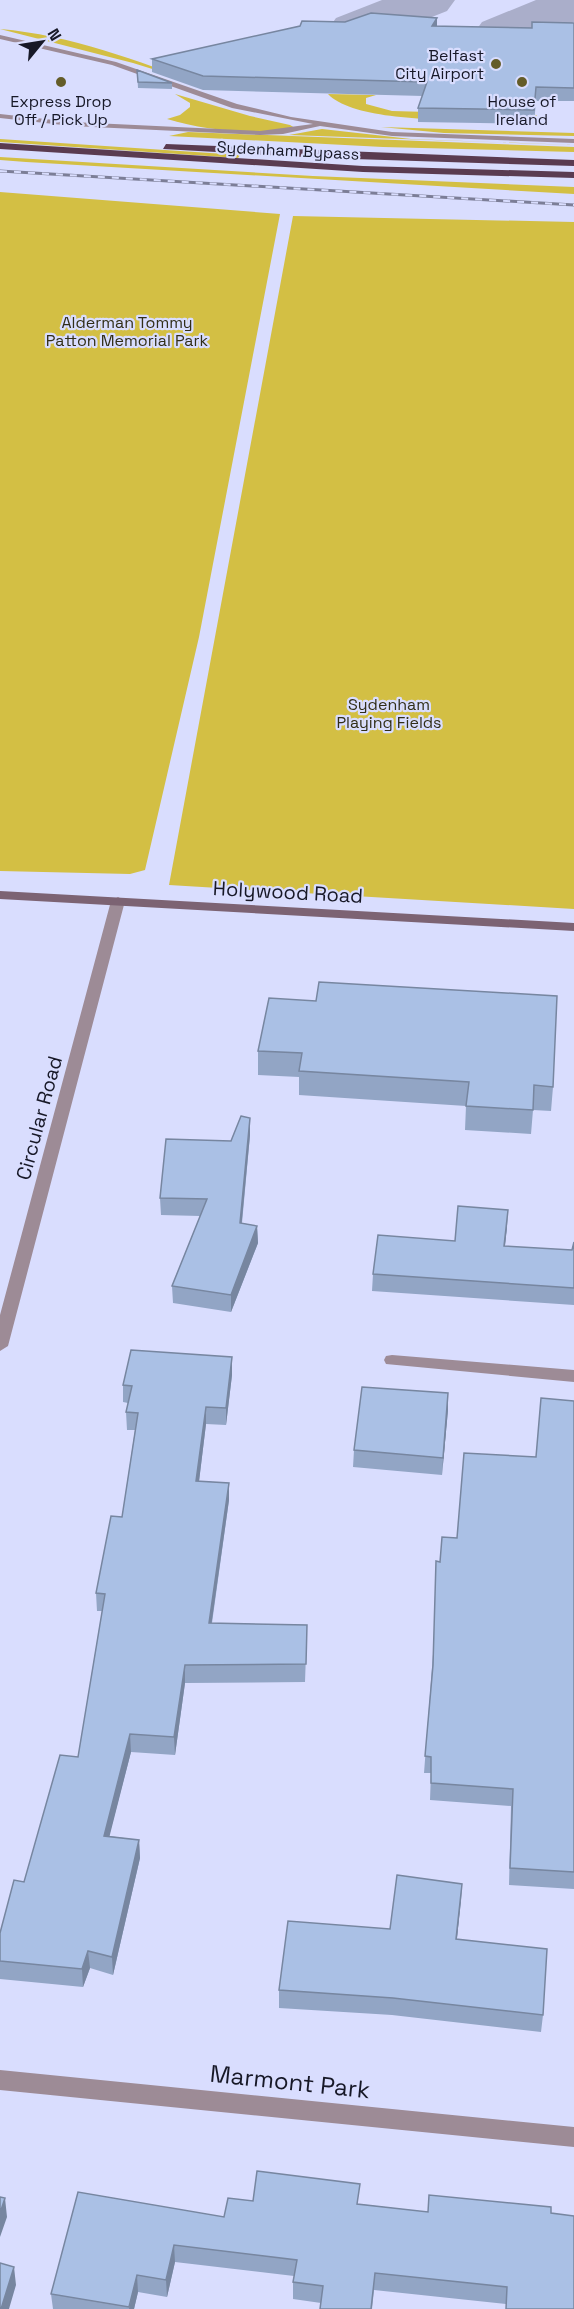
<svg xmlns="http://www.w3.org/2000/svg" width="574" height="2309" font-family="'Space Grotesk',sans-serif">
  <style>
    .green { fill: #d3bf44 }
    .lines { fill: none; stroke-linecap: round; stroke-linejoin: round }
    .taxiway { fill: #aaaeca; fill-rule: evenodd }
    .minor { fill: #9d8b96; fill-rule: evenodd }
    .secondary { fill: #7c6373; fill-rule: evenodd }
    .trunk { fill: #5a3b50; fill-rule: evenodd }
    .rail-casing { stroke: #7c7e97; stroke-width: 3 }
    .rail { stroke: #d9ddfe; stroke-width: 2; stroke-dasharray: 7; stroke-linecap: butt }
    .wall { fill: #92a5c5 }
    .shaded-wall { fill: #7786a0 }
    .building { fill: #aac0e5; stroke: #7786a0; stroke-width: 1.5 }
    .poi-dot { fill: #645c28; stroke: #d9ddfe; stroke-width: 2 }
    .labels { text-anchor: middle; stroke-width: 4.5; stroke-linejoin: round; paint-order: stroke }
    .far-poi-label { font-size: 16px; fill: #171827; stroke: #d9ddfe }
    .far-street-label { font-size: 16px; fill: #171827; stroke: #d9ddfe }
    .far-park-label { font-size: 16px; fill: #312e18; stroke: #d9ddfe }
    .street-label { font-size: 20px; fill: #171827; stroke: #d9ddfe }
    .near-street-label { font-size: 24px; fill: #171827; stroke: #d9ddfe }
  </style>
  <rect width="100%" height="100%" fill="#d9ddfe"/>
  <!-- green -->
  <path class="green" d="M0 29C71 35 137 61 204 85L133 63Z
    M175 94 250 116 290 125 295 128C255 135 206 131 167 119L180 115 190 107V103Z
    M328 94 376 95 366 98V104L392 111 537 115 536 120C490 119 359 127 328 94Z
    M381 127 574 133V136L444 133Z
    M322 129 411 139 574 145 289 135Z
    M188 132 574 147V152L383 147 169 136Z
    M0 139 240 155 238 158 0 142Z
    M0 157 313 176 574 187V194L26 162 0 160Z
    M0 192 280 214 199 637 145 870 130 874 0 871Z
    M293 216 574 222V909L169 885Z"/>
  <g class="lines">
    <!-- taxiway -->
    <path class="taxiway" d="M382 0H455L447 11 374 40 355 45 336 40 328 29 336 18Z
      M536 0H574V22L520 44 501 49 482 44 474 33 482 22Z"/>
    <!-- minor -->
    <path class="minor" d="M0 35 116 62 237 104 291 117 392 132 574 139V143L392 136 320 126 283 134 260 135 72 126 0 118V114L72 122 260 131 313 124 232 108 112 65 0 39Z
      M118 897 125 901 8 1346 0 1351V1315L111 901Z
      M392 1355 574 1370V1382L386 1364 384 1360 386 1356Z
      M0 2070 574 2127V2147L0 2090Z"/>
    <!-- secondary -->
    <path class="secondary" d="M0 891 574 923V931L0 899Z"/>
    <!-- trunk -->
    <path class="trunk" d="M0 143 363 166 574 172V178L363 172 0 149Z
      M166 144 574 160V166L322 158 163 149Z"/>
    <defs>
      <path id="rail" d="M0 171 574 205"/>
    </defs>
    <!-- rail casing -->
    <use href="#rail" class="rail-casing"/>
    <!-- rail -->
    <use href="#rail" class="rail"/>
  </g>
  <!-- wall -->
  <path class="wall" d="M532 22 574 23V101H536L534 124 418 122V108L423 96 203 90 152 72V59L437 26 532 28Z
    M137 70 172 83V89L138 88Z
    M269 998 553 1087 551 1111 533 1110 531 1134 465 1130 466 1106 299 1095V1077L258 1075V1051Z
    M250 1135 242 1223 257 1226 258 1243 231 1312 173 1303 172 1286 200 1216 161 1215 160 1198 231 1141Z
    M507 1227 505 1246 572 1250 574 1242V1305L372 1291 373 1274 455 1241Z
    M232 1357V1375L226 1425 206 1424 199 1481 229 1483V1500L212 1623 307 1625 305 1682 185 1683 175 1755 131 1752 109 1836 139 1840 140 1858 113 1975 90 1968 83 1987 0 1979V1933L24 1882 78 1757 102 1611H97L96 1593 122 1517 135 1430H127L126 1412 128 1403 123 1402V1385Z
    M574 1401V1889L509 1885 511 1806 430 1800 431 1773H424L440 1562 457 1538 536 1457Z
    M448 1410 442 1475 353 1467 354 1450Z
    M462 1884 457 1939 543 2015 541 2032 392 2015 279 2008V1990L390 1929Z
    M253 2201 359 2204 428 2212 551 2207 506 2304 374 2290 372 2309H320L321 2303 293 2299V2282L294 2276 175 2262 167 2297 138 2292 134 2309H53L51 2294 224 2217Z"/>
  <!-- shaded-wall -->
  <path class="shaded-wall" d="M437 18V31L432 26Z
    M250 1118V1135L240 1240V1223Z
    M508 1210 507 1227 503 1263 504 1246Z
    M257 1226 258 1243 231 1312V1295Z
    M232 1357V1375L226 1425V1408Z
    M448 1393V1410L442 1475 443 1458Z
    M206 1407V1424L197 1498 196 1481Z
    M229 1483V1500L209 1641V1623Z
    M185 1665V1683L175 1755 174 1737Z
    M130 1734 131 1752 105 1854 104 1836Z
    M139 1840 140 1858 113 1975 112 1957Z
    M462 1884 461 1901 455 1956 456 1939Z
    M88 1951 90 1968 83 1987 82 1969Z
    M5 2198 7 2217 0 2237V2213Z
    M174 2245 175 2262 167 2297 166 2280Z
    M14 2267 16 2285 9 2309H1Z
    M137 2275 138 2292 134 2309H129Z"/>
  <!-- building -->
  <path class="building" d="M371 13 437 18 432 26 532 28V22L574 23V88L536 87 534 110 418 108 427 82 203 76 152 59 300 26 302 21 345 22Z
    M137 70 172 83 138 82Z
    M319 982 557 996 553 1087 534 1085 533 1110 466 1106 469 1082 299 1071 302 1053 258 1051 269 998 316 1001Z
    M241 1116 250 1118 240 1223 257 1226 231 1295 172 1286 207 1199 160 1198 166 1139 231 1141Z
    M458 1206 508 1210 504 1246 572 1250 574 1242V1288L373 1274 378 1235 455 1241Z
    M131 1350 232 1357 226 1408 206 1407 196 1481 229 1483 209 1623 307 1625 306 1664 185 1665 174 1737 130 1734 104 1836 139 1840 112 1957 88 1951 82 1969 0 1961V1933L14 1880 24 1882 60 1755 78 1757 105 1594 96 1593 111 1516 122 1517 138 1413 126 1412 132 1386 123 1385Z
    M362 1387 448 1393 443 1458 354 1450Z
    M541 1398 574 1401V1872L510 1868 513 1789 431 1783V1757L425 1756 433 1665 436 1561 440 1562 442 1537 457 1538 464 1453 536 1457Z
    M397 1875 462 1884 456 1939 547 1949 543 2015 393 1998 279 1990 288 1921 390 1929Z
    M257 2171 360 2184 357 2204 428 2212 429 2195 551 2207V2213L574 2216V2309H506L507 2287 375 2273 371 2309H320L323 2286 293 2282 297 2260 174 2245 166 2280 137 2275 129 2307 51 2294 78 2192 224 2217 228 2198 253 2201Z
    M0 2197 5 2198 0 2213Z
    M0 2263 14 2267 1 2309H0Z"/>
  <!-- markers -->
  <g class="poi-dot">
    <circle cx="496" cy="64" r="6"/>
    <circle cx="61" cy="82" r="6"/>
    <circle cx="522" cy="82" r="6"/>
  </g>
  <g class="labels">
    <!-- far-poi labels -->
    <g class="far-poi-label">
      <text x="484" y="61" text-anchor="end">Belfast<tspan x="484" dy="18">City Airport</tspan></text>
      <text x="61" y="107">Express Drop<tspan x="61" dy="18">Off / Pick Up</tspan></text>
      <text x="522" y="107">House of<tspan x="522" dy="18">Ireland</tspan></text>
    </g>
    <!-- far-street labels -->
    <g class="far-street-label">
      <text transform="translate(288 150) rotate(3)" y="6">Sydenham Bypass</text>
    </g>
    <!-- far-park labels -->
    <g class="far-park-label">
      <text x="127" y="328">Alderman Tommy<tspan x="127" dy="18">Patton Memorial Park</tspan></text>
      <text x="389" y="710">Sydenham<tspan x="389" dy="18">Playing Fields</tspan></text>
    </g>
    <!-- street labels -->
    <g class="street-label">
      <text transform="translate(288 892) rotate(3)" y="7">Holywood Road</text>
      <text transform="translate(39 1118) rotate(-75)" y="7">Circular Road</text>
    </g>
    <!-- near-street labels -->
    <g class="near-street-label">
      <text transform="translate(290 2082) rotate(6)" y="8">Marmont Park</text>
    </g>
  </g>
  <!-- north arrow -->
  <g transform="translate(42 42) rotate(60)" stroke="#d9ddfe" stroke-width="4.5" paint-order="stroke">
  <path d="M0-4.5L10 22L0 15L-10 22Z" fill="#171827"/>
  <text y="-9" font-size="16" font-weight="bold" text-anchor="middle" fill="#171827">N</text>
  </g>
</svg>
